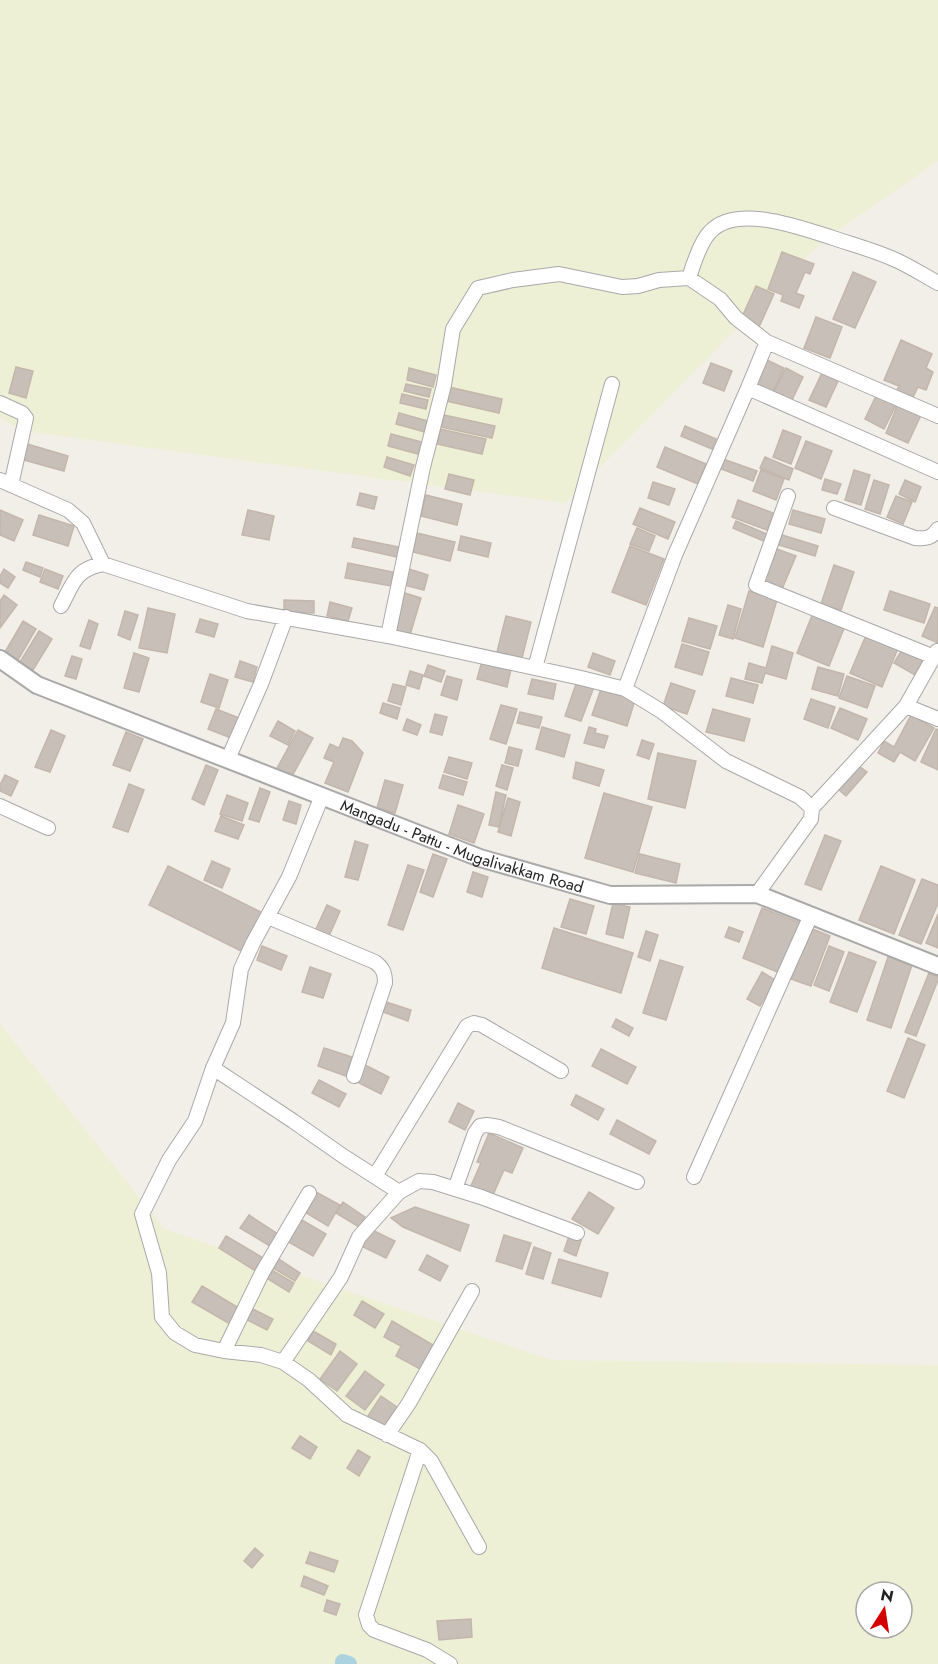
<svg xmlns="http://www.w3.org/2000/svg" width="938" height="1664" font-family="Jost,sans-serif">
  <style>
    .farmland { fill: #eef0d5; fill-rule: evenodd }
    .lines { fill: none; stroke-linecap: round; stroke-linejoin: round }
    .canal { stroke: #aad3df; stroke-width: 16 }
    .building { fill: #c7bfb8; stroke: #c4b6ab; stroke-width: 1.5 }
    .minor-casing { stroke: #a9a9a9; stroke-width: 16 }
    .tertiary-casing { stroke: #a9a9a9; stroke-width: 20 }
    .minor { stroke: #fff; stroke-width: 14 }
    .tertiary { stroke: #fff; stroke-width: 16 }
    .labels { text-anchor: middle; stroke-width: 6; stroke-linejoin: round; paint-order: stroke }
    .street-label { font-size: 16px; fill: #222; stroke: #fff }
  </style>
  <rect width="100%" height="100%" fill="#f2efe9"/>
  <!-- farmland -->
  <path class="farmland" d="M0 0H938V161L823 241 565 503 22 431 0 418Z
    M0 1024 165 1229 551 1360 938 1365V1664H0ZM866 1592H902V1628H866Z"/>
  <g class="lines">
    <!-- canal -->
    <path class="canal" d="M343 1664V1662L349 1664"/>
  </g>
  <!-- building -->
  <path class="building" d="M782 252 814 264 810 274 805 272 796 293 804 296 799 308 781 301 783 295 768 289Z
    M853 272 876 282 855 328 833 319Z
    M756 286 774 294 759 327 741 319Z
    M816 317 842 327 830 358 804 348Z
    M901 340 932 354 926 368 933 372 926 390 918 387 913 397 897 390 899 386 884 380Z
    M767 360 784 368 772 393 755 386Z
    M711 363 732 371 724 391 703 383Z
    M16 367 33 371 26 398 9 393Z
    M409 368 436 375 433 387 407 380Z
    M786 368 803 377 791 402 773 394Z
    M822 373 838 381 826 407 809 400Z
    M406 384 431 389 429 397 404 391Z
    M449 387 502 399 499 413 446 401Z
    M402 394 428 400 426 409 400 403Z
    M877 394 897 403 884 429 865 419Z
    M898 404 921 415 908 443 886 433Z
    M399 413 428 421 425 432 396 424Z
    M444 415 495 426 492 438 441 427Z
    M685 426 716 439 712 449 681 436Z
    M440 429 486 439 482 454 437 444Z
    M783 430 801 437 791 464 773 457Z
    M391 434 422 442 418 454 388 446Z
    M806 441 832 451 821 479 795 468Z
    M24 443 68 456 64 471 20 459Z
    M665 447 706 464 698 484 657 467Z
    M387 457 414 465 410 476 384 467Z
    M765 457 793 469 789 480 760 468Z
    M723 459 757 471 753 481 719 468Z
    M761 470 784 479 776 500 753 491Z
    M854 470 870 475 861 505 845 500Z
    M449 474 474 480 470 495 445 489Z
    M825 479 841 484 837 494 822 490Z
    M874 480 889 485 880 514 865 509Z
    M905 480 921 487 915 502 899 494Z
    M653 482 675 489 669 505 648 498Z
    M360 493 377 497 374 509 357 505Z
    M426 495 462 504 457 525 421 516Z
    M896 496 912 502 903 524 887 517Z
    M738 500 773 513 767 530 732 517Z
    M640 508 675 522 668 539 633 524Z
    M0 510 23 520 14 541 0 535Z
    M248 510 274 516 269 540 242 535Z
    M793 510 825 519 821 533 789 524Z
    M39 515 74 526 68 546 33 535Z
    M736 521 769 535 766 542 733 528Z
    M637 528 655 536 649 551 630 544Z
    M417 533 455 542 450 561 413 552Z
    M779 534 818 546 815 556 776 544Z
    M461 536 491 543 488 557 458 550Z
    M354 538 399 547 397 557 352 547Z
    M630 546 664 559 646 605 612 592Z
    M774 548 796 556 782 589 760 581Z
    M26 562 43 568 40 577 23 570Z
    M348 563 393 572 391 586 345 578Z
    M834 565 854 572 841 610 821 604Z
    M4 569 15 577 8 588 0 583V576Z
    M45 569 63 576 58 589 40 582Z
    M409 569 428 575 424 590 404 585Z
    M749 591 777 600 763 647 735 638Z
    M890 591 930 604 924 623 884 610Z
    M405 593 421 598 410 635 394 630Z
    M4 595 17 605 0 628V601Z
    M284 600 314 601V613L284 612Z
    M330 602 352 608 348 621 327 616Z
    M728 605 741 609 733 639 719 635Z
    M935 607 938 608V643L922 636Z
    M148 608 175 614 167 653 139 648Z
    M125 611 138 615 130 640 118 635Z
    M813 613 845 626 829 666 797 653Z
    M506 616 531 622 522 658 497 652Z
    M689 618 717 626 710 649 682 641Z
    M200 619 218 624 214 637 196 632Z
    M89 620 98 624 90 649 80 646Z
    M23 621 36 629 18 660 5 652Z
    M39 631 52 639 33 670 20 662Z
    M867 633 899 646 882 687 850 673Z
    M682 644 709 652 702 675 675 667Z
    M772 646 793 653 786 679 765 673 762 683 745 679 749 663 766 668Z
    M903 648 923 660 915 675 894 663Z
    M134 653 149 658 139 692 124 688Z
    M593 653 615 661 610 675 588 667Z
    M72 656 82 659 76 679 65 676Z
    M240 661 257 667 253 682 235 677Z
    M482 661 511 669 507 687 477 679Z
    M428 665 445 671 441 682 424 676Z
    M818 667 844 674 838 696 812 689Z
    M410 671 423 675 419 689 406 685Z
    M210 674 228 680 219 708 201 702Z
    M447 676 462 680 457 700 441 695Z
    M847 676 875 686 867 708 839 698Z
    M731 678 758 685 753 703 726 696Z
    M532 679 556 684 553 699 528 694Z
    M577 681 594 687 581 721 565 716Z
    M671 683 695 691 687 714 663 706Z
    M393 684 406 687 401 705 388 701Z
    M601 689 635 700 627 726 592 715Z
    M811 699 835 707 828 728 804 719Z
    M383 703 400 708 397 719 380 713Z
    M501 705 517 709 506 744 490 739Z
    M840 708 867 719 858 740 831 728Z
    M216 709 239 718 231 738 208 729Z
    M713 709 750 719 744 741 706 732Z
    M520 712 542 717 539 728 517 723Z
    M435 714 447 717 442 735 430 732Z
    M911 715 934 728 915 761 900 752 894 762 878 753 884 741 894 747Z
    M407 719 421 725 417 735 403 730Z
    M278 721 295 731 288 745 270 736Z
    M542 727 570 735 564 757 536 749Z
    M589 727 596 729 595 733 608 736 604 748 584 743Z
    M936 729 938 730V770L921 762Z
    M51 730 65 736 50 772 35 767Z
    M298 730 313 738 291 778 276 770Z
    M126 732 143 739 130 771 113 765Z
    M343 738 352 741 363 753 348 792 325 783 334 762 324 758 330 744 339 748Z
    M642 740 654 744 649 759 637 755Z
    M509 747 522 750 518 766 505 763Z
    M658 753 696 761 685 808 648 799Z
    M449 757 472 763 467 779 444 772Z
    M576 762 604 770 599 786 573 778Z
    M206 765 218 770 204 805 192 799Z
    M502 765 513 768 507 790 496 786Z
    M859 766 867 772 846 796 838 789Z
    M5 775 18 781 11 796 0 791V785Z
    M443 775 467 782 463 795 439 788Z
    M385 780 403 785 395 813 377 808Z
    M129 784 144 790 128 832 113 827Z
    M260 788 270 792 259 822 249 819Z
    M496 792 506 795 499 827 489 825Z
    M604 793 652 807 633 872 585 858Z
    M227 795 248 803 242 821 220 814Z
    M508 798 520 802 511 836 498 832Z
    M289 801 301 805 296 824 283 820Z
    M458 805 484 814 474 843 449 834Z
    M221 816 244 825 238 839 215 831Z
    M825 835 841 841 821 890 805 884Z
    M355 841 368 845 358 880 345 877Z
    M433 854 447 859 433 897 420 892Z
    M640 854 680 864 676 883 635 873Z
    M212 861 230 869 222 888 204 880Z
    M408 865 424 870 403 930 388 925Z
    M168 866 263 913 243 952 149 905Z
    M881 866 915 880 894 934 859 920Z
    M473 872 488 877 482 897 467 892Z
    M922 879 938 885V903L921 944 899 935Z
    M570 899 594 906 586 934 561 927Z
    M613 903 630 907 623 938 606 934Z
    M327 905 340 911 329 936 316 929Z
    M762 908 800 923 780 973 743 958Z
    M938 914V948L926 943Z
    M729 927 743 932 739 942 725 937Z
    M554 928 633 953 621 993 542 968Z
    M810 928 830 936 811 986 791 979Z
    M646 931 658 935 650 961 638 957Z
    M262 946 287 956 281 970 257 960Z
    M829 946 844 952 829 991 814 985Z
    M849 952 876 962 857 1012 830 1002Z
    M888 957 912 965 891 1028 867 1020Z
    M660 960 683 967 666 1020 643 1013Z
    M310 967 331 974 323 998 302 992Z
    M762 972 775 980 760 1006 747 999Z
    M929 973 938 977V980L916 1036 905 1032Z
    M386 1002 411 1010 408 1021 383 1012Z
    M616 1019 633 1028 629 1036 612 1027Z
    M908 1038 925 1045 904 1098 887 1091Z
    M324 1048 352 1057 346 1076 318 1066Z
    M601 1049 636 1067 627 1084 592 1066Z
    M363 1064 389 1077 381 1094 355 1081Z
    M319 1080 346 1094 339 1107 312 1093Z
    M576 1095 604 1109 598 1120 571 1105Z
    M458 1103 474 1111 465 1130 449 1122Z
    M617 1120 656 1141 649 1154 610 1134Z
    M489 1133 523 1148 512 1173 504 1170 492 1197 470 1188 481 1163 477 1162Z
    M314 1191 340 1205 328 1226 303 1211Z
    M589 1192 614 1208 598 1234 572 1219Z
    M343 1202 365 1217 359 1227 336 1213Z
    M415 1207 469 1225 460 1251 403 1227 391 1218Z
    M249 1215 281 1236 273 1248 240 1228Z
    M300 1219 326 1234 313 1256 287 1241Z
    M370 1229 395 1241 386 1258 361 1246Z
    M570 1233 582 1238 576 1256 564 1251Z
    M504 1235 531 1243 522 1269 496 1261Z
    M226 1236 265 1259 257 1272 219 1248Z
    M534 1247 551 1253 543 1279 526 1274Z
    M427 1255 448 1266 440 1281 419 1270Z
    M279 1259 300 1273 295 1281 273 1268Z
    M559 1259 608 1273 601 1297 552 1283Z
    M270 1269 294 1283 289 1292 265 1277Z
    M202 1286 239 1308 230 1324 192 1302Z
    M362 1301 384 1314 375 1328 354 1315Z
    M253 1309 273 1319 267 1330 247 1320Z
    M392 1321 433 1345 420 1369 396 1356 401 1346 384 1337Z
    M313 1331 336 1344 331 1355 308 1341Z
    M340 1351 357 1364 337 1391 320 1379Z
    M365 1371 384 1385 365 1410 346 1396Z
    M381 1396 397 1407 382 1430 366 1419Z
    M300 1436 317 1447 310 1459 292 1448Z
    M358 1450 370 1457 359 1476 347 1468Z
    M255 1548 263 1555 252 1568 244 1561Z
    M310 1552 338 1561 334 1572 306 1563Z
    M304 1576 328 1586 324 1595 301 1586Z
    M327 1600 340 1604 336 1615 324 1611Z
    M471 1619 472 1637 439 1640 437 1621Z"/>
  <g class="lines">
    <defs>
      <path id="minor" d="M767 342 736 318 720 299 689 278C693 265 701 241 710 232 736 203 802 228 833 238 854 245 877 251 898 261 911 267 925 276 938 283
        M748 388 938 472
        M0 403 22 413 26 418 11 485
        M0 480 68 510 83 523 103 564
        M788 496 756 585 934 657
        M834 508 915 538C926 539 932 538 938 529
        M61 606C73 584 75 569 103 564L247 611 388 636 581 678 625 689 661 711 726 761 800 797 812 808 811 819 757 894
        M388 636 423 467 444 385 453 329 478 288 513 280 559 274 622 287 638 286 659 280 689 278
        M535 668 612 384
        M625 689 675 555 748 388 767 342 938 416
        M906 706 938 719
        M228 759 261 684 286 617
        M322 796 289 877 253 943 241 969 233 1023 213 1068 195 1121 169 1160 142 1214 159 1273 162 1317 175 1333 195 1345 224 1351 261 1355 283 1362 309 1380 347 1415 420 1450 431 1461 479 1547
        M0 806 48 828
        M812 808 906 706 937 651
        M268 917 375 962C383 968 385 973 385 983L354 1076
        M213 1068 293 1121 343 1156 399 1192
        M375 1176 467 1026 474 1023 482 1025 561 1071
        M694 1177 811 915
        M455 1189 475 1133 480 1126 487 1125 499 1127 637 1182
        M224 1351 262 1273 309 1193
        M283 1362 341 1277 359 1237 399 1192 419 1181 433 1182 481 1197 577 1233
        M387 1435 409 1403 472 1291
        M420 1450 366 1615 369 1625 374 1630 427 1650 450 1664"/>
      <g id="tertiary">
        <path id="s1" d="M0 659 37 685 480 858 610 895 757 894 938 966"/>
      </g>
    </defs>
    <!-- minor casing -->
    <use href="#minor" class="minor-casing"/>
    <!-- tertiary casing -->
    <use href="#tertiary" class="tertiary-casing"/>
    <!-- minor -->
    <use href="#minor" class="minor"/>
    <!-- tertiary -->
    <use href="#tertiary" class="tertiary"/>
  </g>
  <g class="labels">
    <!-- street labels -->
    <g class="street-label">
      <text dy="6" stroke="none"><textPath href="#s1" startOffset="500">Mangadu - Pattu - Mugalivakkam Road</textPath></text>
    </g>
  </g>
  <!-- north arrow -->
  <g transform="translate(884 1610) rotate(12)"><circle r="28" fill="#ffffff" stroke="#a7a7a7" stroke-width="1.5"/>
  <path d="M0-4.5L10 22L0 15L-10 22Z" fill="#d40000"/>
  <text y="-9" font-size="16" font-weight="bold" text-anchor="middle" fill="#222222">N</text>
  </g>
</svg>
